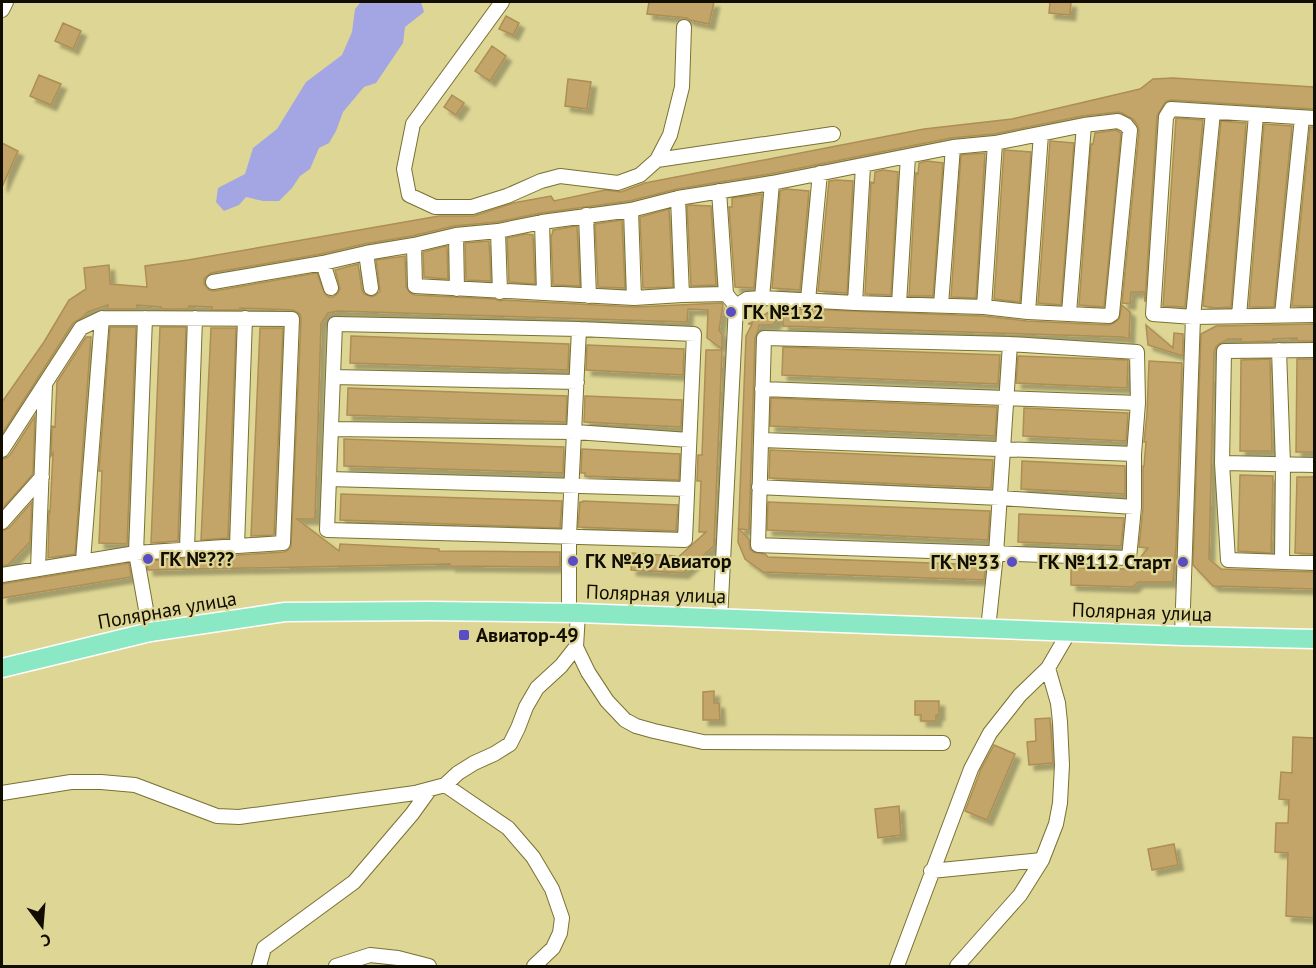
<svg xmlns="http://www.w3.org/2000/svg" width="1316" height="968" font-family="'PT Sans',sans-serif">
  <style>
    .water { fill: #a4a6e3 }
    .building { fill: #c3a469; stroke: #ad8e54; stroke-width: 1.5; filter: url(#shadow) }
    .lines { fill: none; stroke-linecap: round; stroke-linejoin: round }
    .minor-casing { stroke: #797132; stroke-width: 16 }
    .major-casing { stroke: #fff; stroke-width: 21 }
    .minor { stroke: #fff; stroke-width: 14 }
    .major { stroke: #8ae9c4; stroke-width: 18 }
    .poi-dot { fill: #594dc5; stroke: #ded694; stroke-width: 2 }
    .labels { text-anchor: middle; stroke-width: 4.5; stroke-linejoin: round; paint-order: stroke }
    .poi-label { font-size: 20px; font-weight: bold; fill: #110d00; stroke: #ded694; text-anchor: start }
    .street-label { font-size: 20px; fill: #110d00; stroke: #ded694 }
  </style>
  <defs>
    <filter id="shadow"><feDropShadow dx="5.5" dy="5.5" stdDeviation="1.5" flood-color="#0004"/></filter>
  </defs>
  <rect width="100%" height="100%" fill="#ded694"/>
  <!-- water -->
  <path class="water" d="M361 2H421L424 12 405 27 403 43 376 83 364 87 343 112 336 131 329 143 319 148 310 169 300 176 292 188 279 201H263L246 197 239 205 224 211 216 202 218 188 245 174 253 148 277 129 306 82 342 55 352 32 355 9Z"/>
  <!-- building -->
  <path class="building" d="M649 2H714L709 24 690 20 687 18 647 14Z
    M1050 2H1071L1070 15 1049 13Z
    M506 16 519 23 513 35 499 29Z
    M63 23 81 31 73 49 55 41Z
    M492 46 506 56 490 81 475 71Z
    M39 75 61 84 51 105 30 96Z
    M1173 78 1314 87V109L1172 100 1167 101 1164 104 1157 116 1145 302 1144 292H1131L1130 304 1122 303 1139 131 1137 124 1133 119 1122 113 1118 112 1082 116 994 134 951 138 770 174 677 189 629 201 541 213 497 222 454 226 412 236 364 244 321 254 211 273 207 276 204 279V284L209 290 214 291 317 273 325 294 329 297H333L337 294 340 289 335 270 358 264 362 290 364 294 372 297 376 295 380 291 376 260 405 256 406 287 410 293 415 295 495 299 500 301 504 300 634 307 722 303 723 305 719 330 722 334V349L707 338 708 310 688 309 687 322 338 311 328 313 321 324 315 519H297L339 551 340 544 439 549V551L560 552V567L450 566V564L148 570 147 561 284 552 288 550 291 547 301 319 300 314 293 310 240 308V310H211L212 307 189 306 188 309H161V307L137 305V309H107L108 305 88 312 83 317 73 323 2 434V402L44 342 69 300 86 289 84 268 109 265 110 284 147 287 145 266 188 260 439 216H474L513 203 551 196 554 201 605 190 621 192 645 183 924 129 1012 119 1140 89 1153 79Z
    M568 79 591 82 587 109 565 106Z
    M452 95 464 103 456 115 444 107Z
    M1176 118 1203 120 1185 307 1163 306Z
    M1221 121 1246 123 1231 307 1216 308 1203 306Z
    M1264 124 1292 126 1274 307H1249Z
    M1310 127H1314V306H1292Z
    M1116 130 1121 133 1104 307 1079 305 1091 144H1093L1095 133Z
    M1050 141 1074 143 1061 305 1038 303Z
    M2 143 18 151 2 187Z
    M1004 150 1031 152 1020 302 994 299Z
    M985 153 976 298 951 297 961 155Z
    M927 161 943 163 933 296H909L916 173 918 174 919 163Z
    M883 170 898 172 891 295 865 294 871 182 874 183 875 172Z
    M836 180 853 181 847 293 818 291 829 181Z
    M786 189 809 191 800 290 772 288 780 191Z
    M762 194 754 288 735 287 729 207H732V198Z
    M689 205 711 206 716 285 691 286 687 206Z
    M669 209 673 287 643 288 640 217Z
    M622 220 625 288 598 287 595 224Z
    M577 226 580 286 553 285 551 235H552L553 230Z
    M526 234 533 235 535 284 509 282 507 238Z
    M489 241 491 281 466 280 465 243Z
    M447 246 448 279 424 277 423 252Z
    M1122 305 1130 312 1129 339 1123 337 783 326V314L773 325H759L758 331 755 338 749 530 739 529 749 539 750 549 753 552 765 554 768 557 986 565 984 580 763 572 745 559 738 542 746 336 752 324H748L754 321 759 311V318L772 310 799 309 983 316 1027 321 1109 325 1114 323 1119 319Z
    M1314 324V341H1297V338L1273 339V341L1241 342V339H1228L1219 344 1216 347 1214 353 1209 559 1221 569 1314 572V589L1213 586 1193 565 1201 334 1216 326Z
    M1146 325 1173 348 1174 333 1183 334V356L1148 345Z
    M110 327H136L127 544 99 543 102 471H99Z
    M160 327H186L178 541 151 543Z
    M211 328H236L228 538 201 540Z
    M260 328H283L274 535 251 536Z
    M351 336 569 344 568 370 350 363Z
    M86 337H91L75 554 48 558 49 511 50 512 53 453 51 456 52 426 55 427 57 382Z
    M587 345 684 349 683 375 586 370Z
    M783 347 1000 355 998 384 782 375Z
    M706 350H722L714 546 683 573 631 570 632 553 675 556V560L706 532H699L701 481H697L698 455H702Z
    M1018 356 1128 360 1127 388 1016 383Z
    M1270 359 1272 451H1240L1241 360Z
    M1297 359H1314V452H1296Z
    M1149 361 1182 363 1176 546 1173 582H1138L1133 587 1071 585V568L1131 569 1148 548 1139 547 1143 508V466H1144L1146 442H1144L1147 414Z
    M348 388 567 396 566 422 347 415Z
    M585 396 682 400 681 427 584 422Z
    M771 398 997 407 995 436 770 426Z
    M1024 408 1128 413 1126 441 1023 436Z
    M35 416 33 474 2 509V459L6 458 10 455Z
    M344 439 564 447 563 473 344 466Z
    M582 449 680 454 679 480 585 476V473H581Z
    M770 450 993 460 991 488 769 478Z
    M1022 461 1125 466V494L1021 489Z
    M1240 475 1273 476 1271 553 1238 551Z
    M1297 477H1314V554L1295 553Z
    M341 494 562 501 560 528 340 520Z
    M583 501 678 505 676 531 578 527 580 502H583Z
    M32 502 30 542 8 565 2 566V531L9 528Z
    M768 502 990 511 988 540 767 530Z
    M1019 514 1124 518 1121 546 1018 542Z
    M129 563 131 577 2 598V584Z
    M714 691V703H719L720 720H703V692Z
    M915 701H939V715H936V721H921V715H915Z
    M1050 718 1053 763 1029 765 1027 742 1036 741 1035 719Z
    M1293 737 1314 738V918L1286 916 1288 853 1275 852 1276 823H1288L1289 800 1279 799 1281 772 1292 773Z
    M994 745 1015 754 987 820 965 811 981 769Z
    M899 806 901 835 878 838 875 809Z
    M1174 844 1178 865 1152 870 1148 849Z"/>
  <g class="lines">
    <defs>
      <path id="minor" d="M502 2 413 124 404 169 409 195 435 207H472L507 196 541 181 560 176 618 183 640 175 657 160 670 135 682 87 684 27
        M2 10 6 2
        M1314 118 1171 109 1166 117 1153 314 1193 317 1314 315
        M657 160 833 134
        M719 191 726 294
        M678 198 682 295
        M631 210 634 298
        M586 215 589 296
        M542 222 544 293
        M498 231 500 292
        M456 235 457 289
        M414 245 415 286 634 298 682 295 726 294 736 306
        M366 253 371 288
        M323 263 331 288
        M213 282 323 263 366 253 414 245 456 235 498 231 542 222 631 210 678 198 772 183 953 147 995 143 1084 125 1118 121 1126 125 1130 130 1112 314 1109 316 1028 312 984 307 855 303 762 298 747 299 736 306 720 620
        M762 298 772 183
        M808 300 820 173
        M855 303 863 166
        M899 304 908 156
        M941 305 953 147
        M984 307 995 143
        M1028 312 1041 134
        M1069 313 1084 125
        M1282 315 1302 118
        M1239 316 1256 115
        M145 318 136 553 150 632
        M335 324 579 329 694 334 685 540 327 530Z
        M764 338 1010 344 1137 352 1138 403 1134 454V507L1129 558 758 545Z
        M1279 350 1283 464 1282 562
        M1314 350 1224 351 1222 463 1228 560 1314 563
        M333 377 577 382
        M762 389 1138 403
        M331 429 575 432 689 440
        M761 440 1134 454
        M2 450 81 328 102 318 292 319 283 543 136 553 2 575
        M1222 463 1314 465
        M329 479 687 489
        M759 487 1000 498 1134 507
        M2 522 42 477
        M237 546 245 318
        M187 549 195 318
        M83 561 102 318
        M38 569 45 385
        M569 614V536L579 329
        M988 629 996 554 1010 344
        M1182 636 1193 317 1213 112
        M576 647 588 672 607 701 625 720 636 726 654 731 703 742 943 743
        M445 785 508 828 533 857 552 889 562 918 560 933 553 948 534 966
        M2 793 71 782H101L135 785 217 816 239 817 415 793 445 785 458 773 474 763 494 754 510 744 518 728 526 707 537 688 561 666 576 647 578 613
        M931 871 1042 860
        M259 966 264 948 354 882 412 814 430 789
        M336 966 370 955 398 958 429 966
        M897 966 971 769 990 733 1020 695 1048 668 1069 632
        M957 966 1020 895 1042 860 1056 824 1060 803 1062 765 1060 722 1058 703 1048 668"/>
      <path id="major" d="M2 668 150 632 285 612 429 611 578 613 1182 636 1314 639"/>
    </defs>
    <!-- minor casing -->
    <use href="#minor" class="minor-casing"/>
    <!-- major casing -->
    <use href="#major" class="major-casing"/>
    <!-- minor -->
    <use href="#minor" class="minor"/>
    <!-- major -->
    <use href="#major" class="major"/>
  </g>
  <!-- markers -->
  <g class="poi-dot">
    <circle cx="731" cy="312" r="6"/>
    <circle cx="148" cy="559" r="6"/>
    <circle cx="573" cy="561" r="6"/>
    <circle cx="1012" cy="562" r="6"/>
    <circle cx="1183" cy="562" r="6"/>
    <rect x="458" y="629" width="12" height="12" rx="3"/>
  </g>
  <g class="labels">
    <!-- poi labels -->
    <g class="poi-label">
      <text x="743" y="319">ГК №132</text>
      <text x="160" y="566">ГК №???</text>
      <text x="585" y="568">ГК №49 Авиатор</text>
      <text x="1000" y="569" text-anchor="end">ГК №33</text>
      <text x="1171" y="569" text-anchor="end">ГК №112 Старт</text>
      <text x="476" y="642">Авиатор-49</text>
    </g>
    <!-- street labels -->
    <g class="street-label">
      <text transform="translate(656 594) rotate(2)" y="7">Полярная улица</text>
      <text transform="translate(167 610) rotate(-10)" y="7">Полярная улица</text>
      <text transform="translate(1142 612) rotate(2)" y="7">Полярная улица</text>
    </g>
  </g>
  <!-- border -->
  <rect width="1316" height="968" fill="none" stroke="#110d00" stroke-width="6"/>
  <!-- north arrow -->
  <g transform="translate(42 926) rotate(164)" stroke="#ded694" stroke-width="4.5" paint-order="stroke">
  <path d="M0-4.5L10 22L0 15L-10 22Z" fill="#110d00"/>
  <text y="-9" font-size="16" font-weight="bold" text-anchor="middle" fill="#110d00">С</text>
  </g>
</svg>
